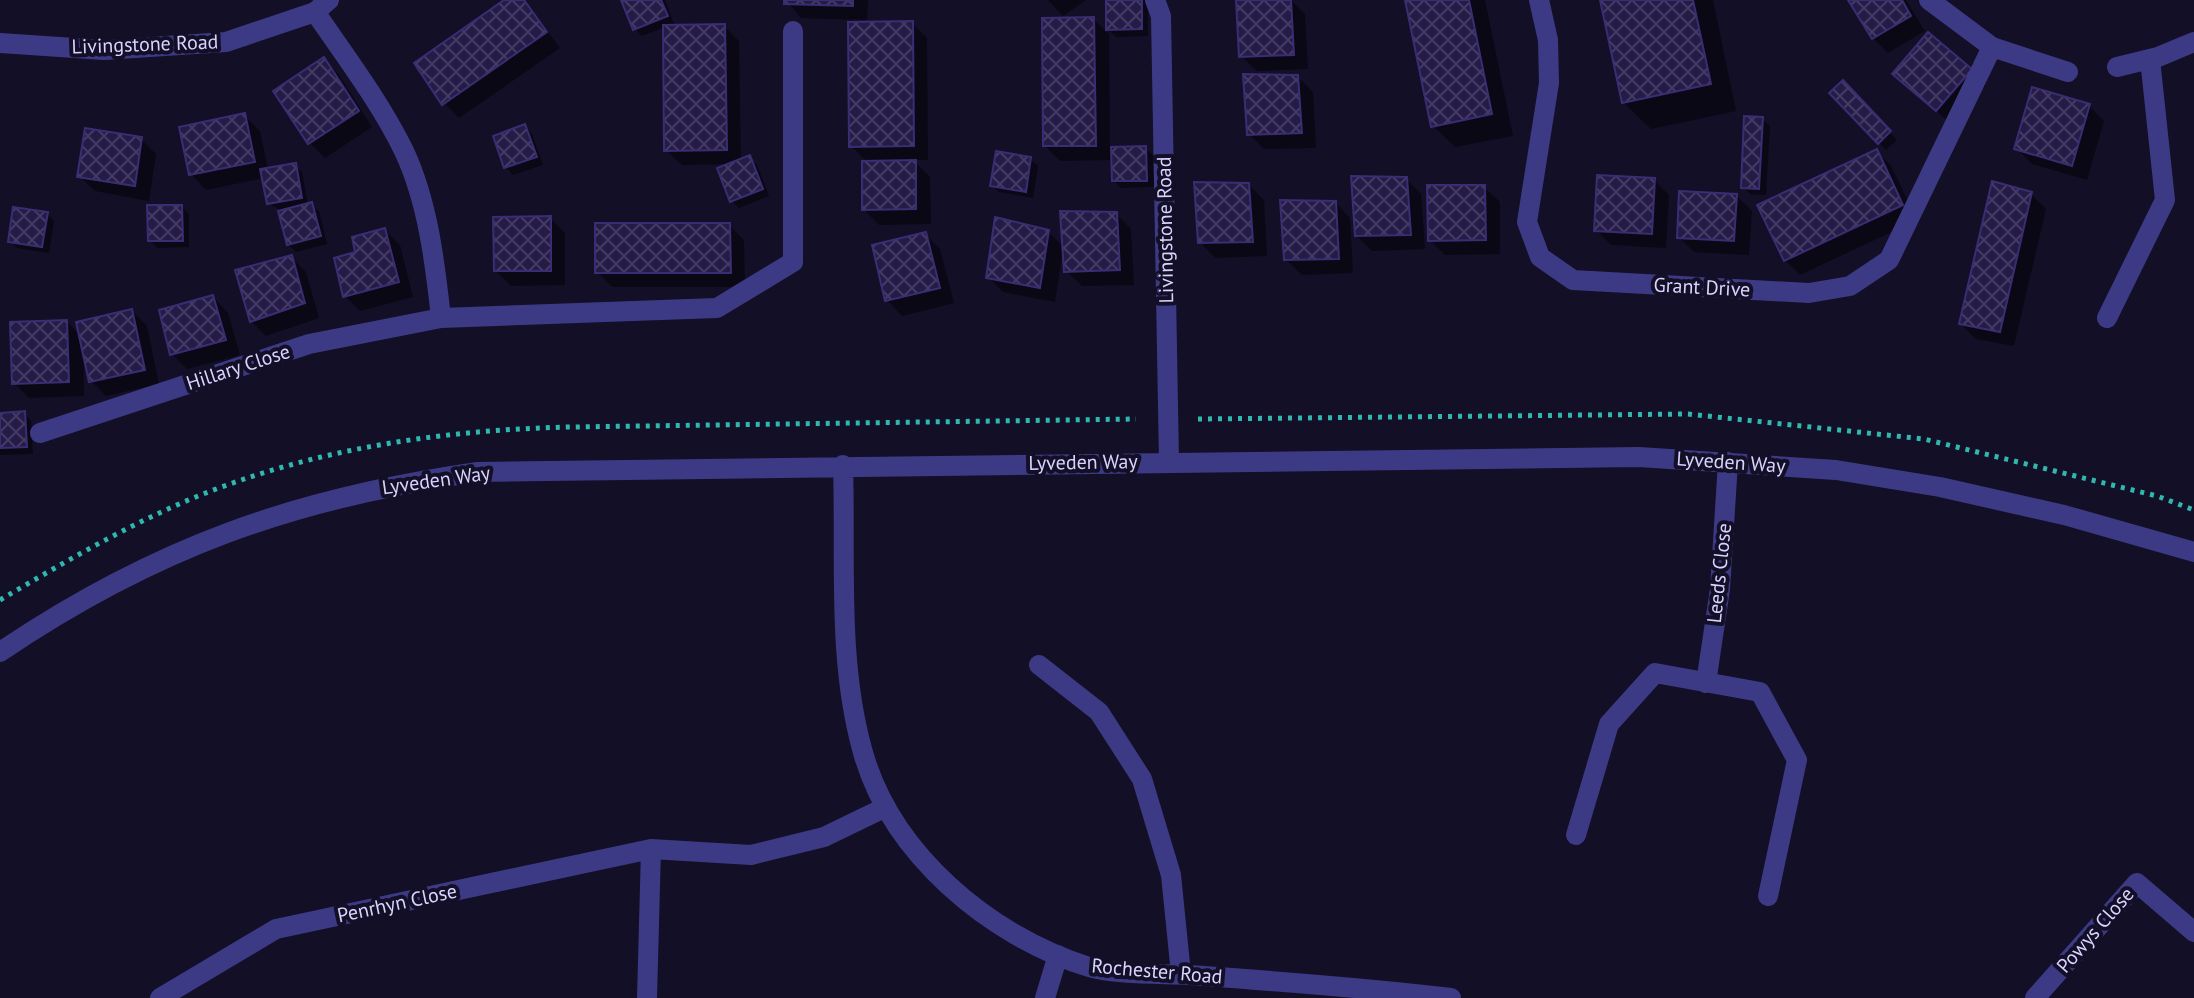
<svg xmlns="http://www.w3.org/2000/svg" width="2194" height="998" font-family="'PT Sans',sans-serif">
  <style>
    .shadow { fill: #0007 }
    .building { fill: url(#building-cross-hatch); stroke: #3b2d73; stroke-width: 2 }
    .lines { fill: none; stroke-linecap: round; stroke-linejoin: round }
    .path { stroke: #2fb8b0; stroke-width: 5; stroke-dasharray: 4 6; stroke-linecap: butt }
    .minor { stroke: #3d3a85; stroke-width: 20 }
    .labels { text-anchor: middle; stroke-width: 8; stroke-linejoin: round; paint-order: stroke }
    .street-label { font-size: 20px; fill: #d9d4ff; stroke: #130f26 }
  </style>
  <defs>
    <pattern id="building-cross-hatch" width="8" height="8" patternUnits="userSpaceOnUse" patternTransform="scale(2)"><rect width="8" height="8" fill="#241b47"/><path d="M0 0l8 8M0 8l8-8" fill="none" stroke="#433b63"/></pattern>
  </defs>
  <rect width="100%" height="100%" fill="#130f26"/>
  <!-- shadow -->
  <path class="shadow" d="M508 0H524L560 48 459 118 444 103Z
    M624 0H665L675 27 724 26 739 41 741 161 749 157 757 165 769 196 739 208 732 201 730 164 682 165 666 150 665 27 642 36 634 28Z
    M786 0H868L867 20 801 18Z
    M1048 0H1086L1063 16Z
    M1108 0H1145L1148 3V36L1116 37 1109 30 1110 149 1145 148 1153 155 1154 187 1121 188 1114 181 1113 160 1060 161 1045 146 1094 19 1108 34Z
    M1238 0H1291L1305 14 1308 69 1257 71 1241 56Z
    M1407 0H1485L1513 136 1455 147 1433 126Z
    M1602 0H1713L1736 111 1651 129 1623 102Z
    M1850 0H1906L1925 31 1888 53 1873 38Z
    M912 23 927 38 928 160H913L930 177 931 224 879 225 864 210 868 163 851 146Z
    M324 60 339 75 372 127 325 158 310 143 276 92Z
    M1971 70 1986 85 1952 125 1895 74Z
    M1298 77 1313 92 1316 148 1264 149 1249 134Z
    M1843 83 1897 140 1886 150 1832 93Z
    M2089 106 2104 121 2087 180 2032 164 2017 149Z
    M244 115 260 131 268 169 295 165 302 172 308 205 319 211 327 244 296 252 288 244 280 210 268 203 264 178 206 190 191 174Z
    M1762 119 1770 126 1766 195 1750 194 1743 187Z
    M525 126 532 134 543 165 513 175 506 167 495 137Z
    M141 139 156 154 149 201 95 191 79 176Z
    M1876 151 1891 166 1917 220 1800 275 1785 260Z
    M1030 159 1038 166 1033 198 999 192 992 185Z
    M1406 179 1421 194 1425 249 1372 251 1357 236Z
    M1654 180 1669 195 1666 248 1611 245 1596 230Z
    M1249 185 1264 200 1267 256 1215 258 1200 242Z
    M1484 187 1500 202V254L1445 255 1430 240Z
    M2031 194 2046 209 2014 346 1976 339 1961 324Z
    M1737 196 1752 211 1749 255 1694 252 1679 237Z
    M1335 202 1350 218 1353 273 1302 275 1286 260Z
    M182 207 189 214V247L157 248 150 240Z
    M47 214 54 221 49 253 17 248 10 241Z
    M1116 214 1131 229 1134 285 1082 286 1066 271 1063 250 1055 302 1003 292 988 277 1048 232 1065 248Z
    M550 218 565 233V285L511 286 496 271Z
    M729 225 744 240 745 287H612L597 272Z
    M385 230 400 245 413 297 360 311 345 296 357 254Z
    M925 234 940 249 954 303 902 316 887 300Z
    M291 257 306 272 319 318 266 336 251 321Z
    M213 297 228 313 240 355 187 369 172 354Z
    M132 311 147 326 159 384 106 396 91 381 84 353V396L29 398 14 383 67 322 81 336Z
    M24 413 31 421 33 454 0 455V415Z"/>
  <!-- building -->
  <path class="building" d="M504 0H524L547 32 442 105 414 63Z
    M621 0H661L668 16 633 30Z
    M784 0H853V6L784 4Z
    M1106 0H1142V29L1106 30Z
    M1236 0H1291L1294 55 1239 57Z
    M1405 0H1469L1492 114 1431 127Z
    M1600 0H1693L1711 84 1622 103Z
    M1848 0H1902L1911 16 1872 39Z
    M1094 17 1096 146H1043L1042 18Z
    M913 21 914 146 849 147 848 22Z
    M725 24 727 150 664 151 663 25Z
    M1928 32 1972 69 1936 111 1892 74Z
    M324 57 359 111 308 144 273 91Z
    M1243 74 1298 75 1302 133 1247 135Z
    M1843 80 1891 131 1878 144 1829 93Z
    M2032 87 2090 104 2072 166 2014 149Z
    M245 113 255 162 189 175 179 127Z
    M1744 116 1763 117 1759 189 1741 188Z
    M525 124 537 157 504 168 493 136Z
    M85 128 142 137 135 186 77 177Z
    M1146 146 1147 181H1112L1111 147Z
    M1877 149 1903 205 1784 261 1757 205Z
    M996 151 1031 157 1026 192 990 186Z
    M750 155 763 189 730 202 717 168Z
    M916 160V209L862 210V161Z
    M296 163 302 198 267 204 260 169Z
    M1597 175 1655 178 1652 234 1594 231Z
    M1351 176 1407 177 1411 235 1355 236Z
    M1992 181 2032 192 2000 332 1959 324Z
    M1194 182 1249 183 1253 242 1198 243Z
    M1427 185H1485L1486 240 1428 241Z
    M1679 191 1737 194 1734 241 1677 238Z
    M1280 200 1336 201 1339 259 1284 260Z
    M312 202 321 236 287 245 278 211Z
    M147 205H182L183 241H148Z
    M13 207 48 212 42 247 8 242Z
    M1060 211 1117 212 1120 270 1064 272Z
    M551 216V271H494L493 217Z
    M995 217 1049 230 1040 288 986 278Z
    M595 223H730L731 273H595Z
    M385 228 399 282 343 297 334 258 355 252 352 237Z
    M926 232 940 288 885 301 872 245Z
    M292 255 305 303 250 322 235 270Z
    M213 295 226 340 170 355 159 310Z
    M132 309 145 370 89 382 76 322Z
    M67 320 69 382 12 384 10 322Z
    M25 411 27 447 0 448V413Z"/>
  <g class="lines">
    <!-- path -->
    <path class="path" d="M1198 419 1688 414 1924 439 2157 496 2194 510
      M0 600C51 570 102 540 155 515 285 453 429 430 571 427L1136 419"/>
    <!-- minor -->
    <path class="minor" d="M1155 0 1161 16 1169 461
      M1539 0 1548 40 1549 83 1527 222 1540 257 1573 280 1809 293 1850 286 1889 260 1992 47
      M1929 0 1992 47 2068 72
      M315 12C346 57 380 102 404 151 428 202 435 263 441 318
      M0 43 104 50 226 42 315 12 329 0
      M2117 67 2158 57 2194 42
      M2107 318 2165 200 2150 59
      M40 433 309 344 441 318 717 308 793 262V31
      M843 465C846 558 837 658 862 749 890 853 989 936 1089 967 1120 976 1170 973 1204 976 1287 982 1369 988 1451 998
      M0 652C154 548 294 498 478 472L1639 457 1836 470 1940 487 2064 515 2194 552
      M1039 665 1099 712 1142 779 1171 875 1181 974
      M1706 683 1720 589 1728 462
      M1576 835 1609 724 1655 673 1760 692 1797 760 1768 896
      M160 998 276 929 651 849 751 855 824 837 886 807
      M647 998 651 849
      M1045 998 1058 955
      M2035 998 2137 883 2194 932"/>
  </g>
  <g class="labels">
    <!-- street labels -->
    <g class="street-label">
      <text transform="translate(145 44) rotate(-2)" y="7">Livingstone Road</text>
      <text transform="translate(1165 230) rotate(-91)" y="7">Livingstone Road</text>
      <text transform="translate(1702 287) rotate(3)" y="7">Grant Drive</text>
      <text transform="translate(238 367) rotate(-18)" y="7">Hillary Close</text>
      <text transform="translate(1083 462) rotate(-1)" y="7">Lyveden Way</text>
      <text transform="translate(1731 462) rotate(4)" y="7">Lyveden Way</text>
      <text transform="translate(436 480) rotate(-8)" y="7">Lyveden Way</text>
      <text transform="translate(1719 573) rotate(-84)" y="7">Leeds Close</text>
      <text transform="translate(397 903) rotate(-12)" y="7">Penrhyn Close</text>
      <text transform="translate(2095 930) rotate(-49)" y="7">Powys Close</text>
      <text transform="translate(1157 971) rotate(5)" y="7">Rochester Road</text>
    </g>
  </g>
</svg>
